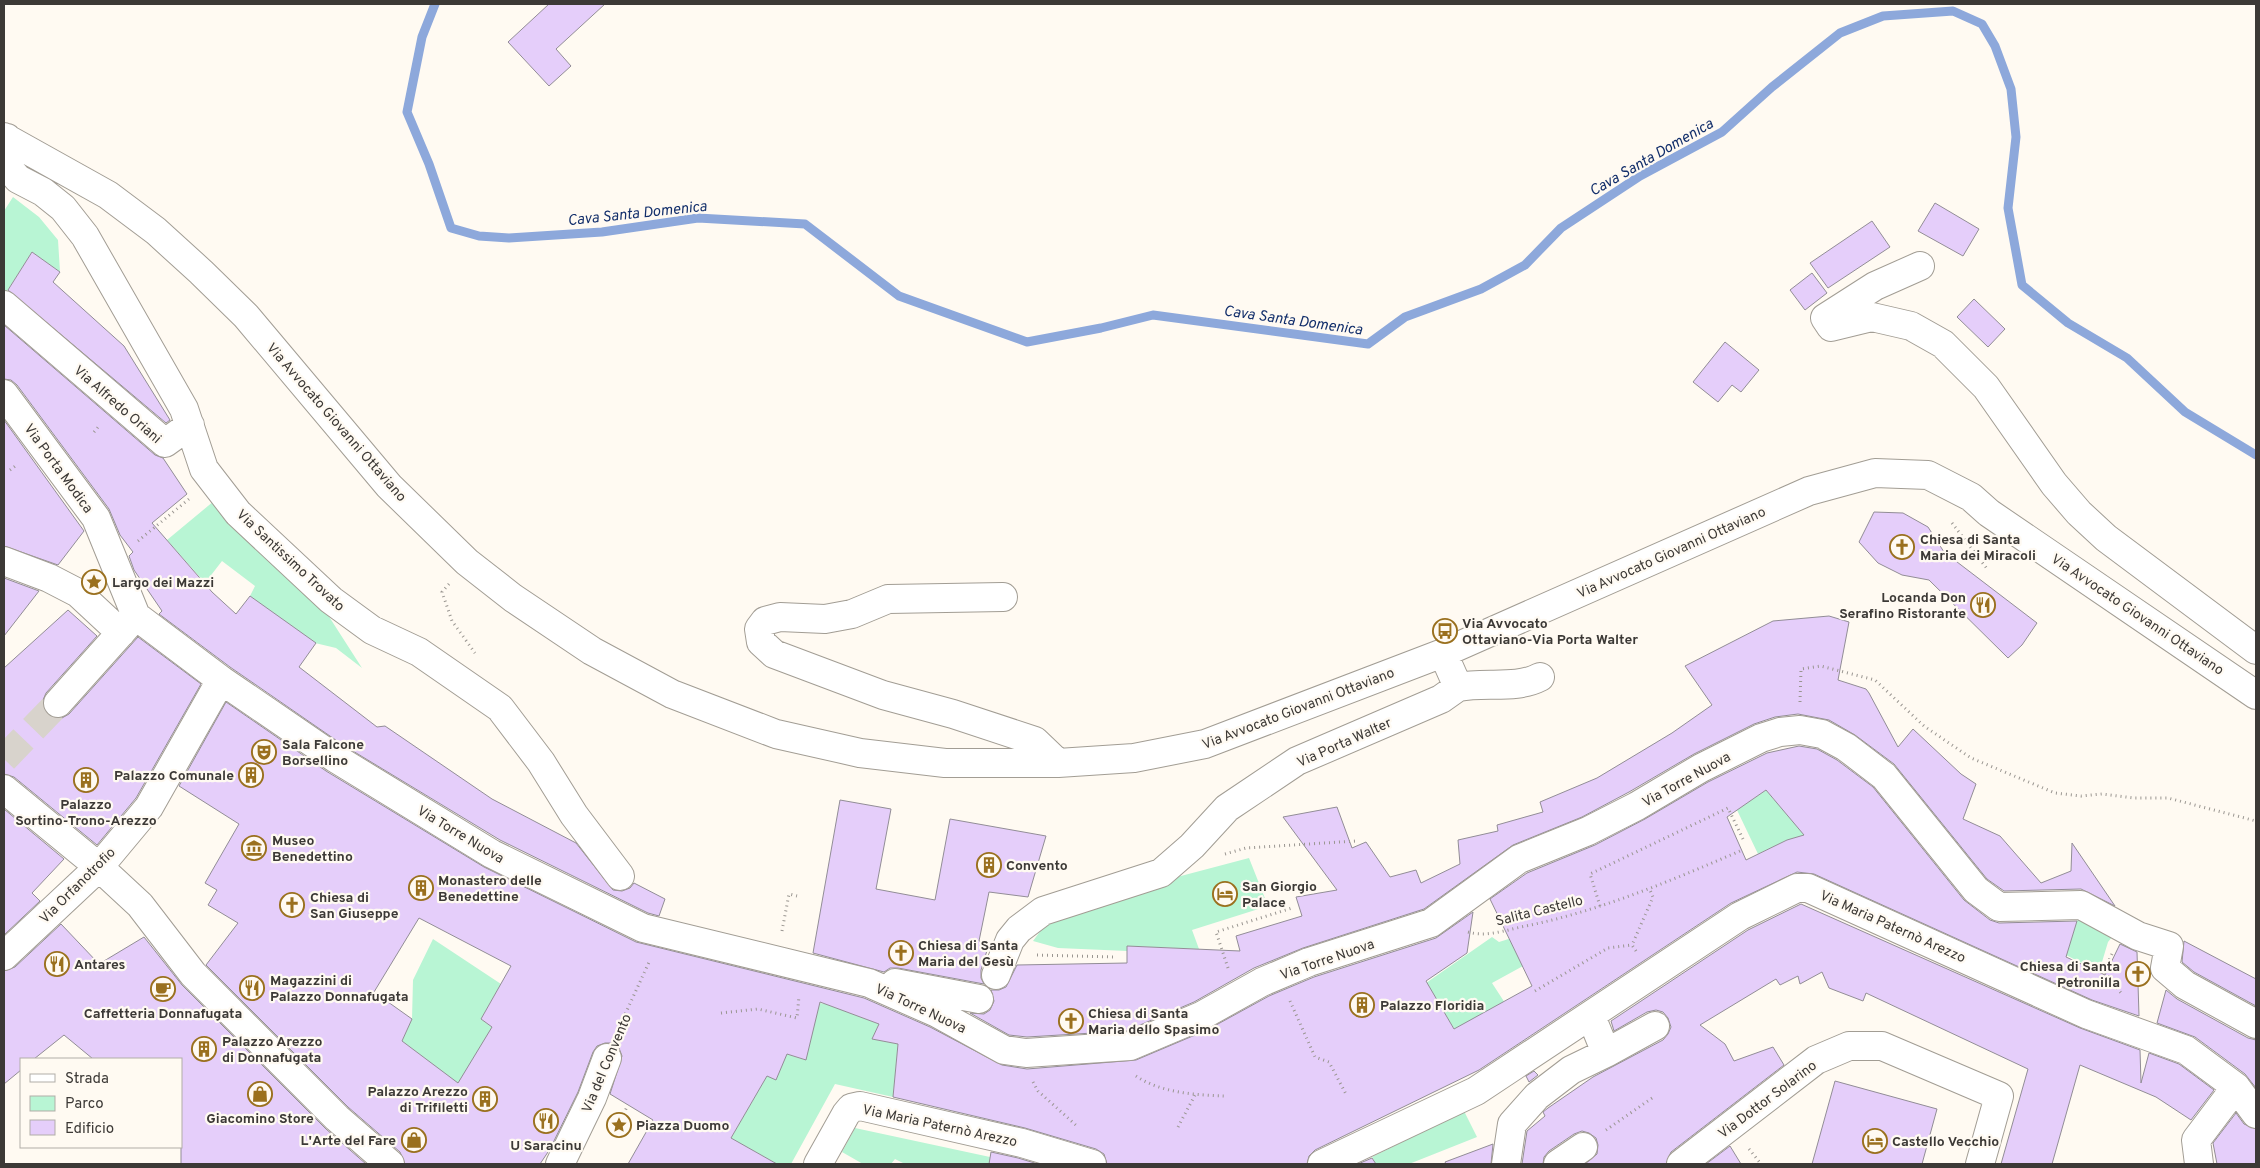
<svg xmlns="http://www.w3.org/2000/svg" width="2260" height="1168" font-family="Overpass,sans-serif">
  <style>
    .green { fill: #b8f5d4 }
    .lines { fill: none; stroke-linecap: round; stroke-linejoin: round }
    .stream { stroke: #8da8db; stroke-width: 9 }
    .building { fill: #e5cefa; stroke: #928d96; fill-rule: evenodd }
    .minor-tunnel { stroke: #d8d3cc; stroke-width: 28; stroke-dasharray: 28 14; stroke-linecap: butt }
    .minor-casing { stroke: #a29d94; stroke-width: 30 }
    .path { stroke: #9a9691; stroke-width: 3; stroke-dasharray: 1 4; stroke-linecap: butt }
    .minor { stroke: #fff; stroke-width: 28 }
    .labels { text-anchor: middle; stroke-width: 4.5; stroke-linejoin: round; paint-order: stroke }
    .street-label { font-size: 14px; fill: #3c3936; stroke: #fffaf2 }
    .poi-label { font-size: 14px; font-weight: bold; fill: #3c3936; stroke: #fffaf2; text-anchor: start }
    .water-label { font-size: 15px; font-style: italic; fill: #132f6b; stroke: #fffaf2 }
  </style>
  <rect width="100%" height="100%" fill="#fffaf2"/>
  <!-- green -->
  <path class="green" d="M13 197 39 217 58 240 60 272 32 252 6 293 4 291V211Z
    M214 501 319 601 362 668 336 648 315 643 250 596 255 586 222 561 205 583 167 540Z
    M1766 790 1774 800 1786 793 1825 830 1787 840 1758 854 1737 810Z
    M1249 858 1268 906 1192 930 1199 949 1127 946V951L1058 948 1033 941 1047 922 1109 895Z
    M2080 912 2117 931 2108 942 2099 972 2066 955Z
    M1492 937 1499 942 1515 937 1523 966 1492 983 1505 1003 1462 1042 1447 1017 1416 990Z
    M433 939 501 984 481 1019 492 1027 469 1092 402 1041 412 1019 413 980Z
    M804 1001 826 1004 879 1024 872 1039 898 1044 893 1097 835 1084 791 1164H777L754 1151 746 1164H716L756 1095 734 1082 787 1054 805 1060Z
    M1464 1111 1477 1137 1409 1164H1376L1372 1157Z
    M855 1128 990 1157 989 1164H905L895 1159 891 1164H863L842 1152Z"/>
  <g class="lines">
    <!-- stream -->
    <path class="stream" d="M435 4 422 37 407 112 429 164 451 228 479 236 509 238 602 232 698 218 805 224 899 296 1027 342 1101 328 1153 315 1368 344 1405 317 1481 289 1525 265 1561 228 1640 176 1722 132 1772 87 1840 33 1883 16 1953 11 1982 24 1995 46 2011 89 2016 137 2008 208 2022 285 2068 323 2127 358 2185 412 2256 455"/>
  </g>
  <!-- building -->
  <path class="building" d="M549 4H605L556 49 571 66 549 86 508 42Z
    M1935 203 1979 229 1963 256 1918 231Z
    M1872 221 1890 247 1828 288 1810 263Z
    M32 252 60 272 53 282 124 346 170 420 166 423 8 290Z
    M1812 273 1827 293 1805 310 1790 290Z
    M1974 299 2005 329 1988 347 1957 317Z
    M4 325 155 455 163 458 187 494 152 523 212 592 236 614 250 596 316 643 299 667 377 727 385 726 492 799 576 843 613 890 622 891 630 888 634 883 665 899 659 916 648 913 500 840 343 745 230 667 159 614 162 611 134 570 129 556 133 552 120 535 109 509 17 385 11 380 4 379Z
    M1725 342 1759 370 1741 392 1732 385 1718 402 1693 382Z
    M4 420 84 531 58 565 4 546Z
    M1874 512 1903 513 1928 527 1944 552 2037 623 2022 645 2008 658 1929 580 1902 575 1878 563 1859 542Z
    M4 578 39 591 4 636Z
    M68 610 97 636 46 693 43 700V707L48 715 55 718H62L69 714 138 637 201 684 136 798 97 845 14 777 4 774V668Z
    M1829 616 1849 622 1838 680 1866 689 1869 693 1898 747 1913 729 1961 774 1976 784 1963 819 2000 836 2041 883 2071 871 2072 843 2115 906 2081 889 2004 891 1987 879 1894 764 1855 735 1829 720 1798 714 1775 717 1754 724 1694 754 1629 792 1582 817 1513 845 1424 909 1303 948 1254 968 1194 1002 1126 1031 1027 1037 1009 1035 970 1013 984 1014 990 1010 994 1001 991 990H999L1006 987 1017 965 1127 963V946L1240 951 1236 936 1302 916 1296 897 1337 890 1283 817 1337 807 1352 848 1366 842 1390 877 1416 870 1421 883 1460 864 1458 840 1498 831 1497 825 1543 812 1540 802 1597 778 1672 733 1712 705 1685 666 1773 621Z
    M226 702 326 771 484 867 636 942 864 998 930 1027 1002 1065 1027 1069 1136 1060 1207 1030 1269 996 1314 977 1436 938 1473 912 1467 953 1426 981 1454 1029 1532 986 1490 899 1527 873 1595 845 1645 819 1708 782 1767 753 1799 746 1817 749 1837 760 1873 787 1964 900 1990 920 1999 923 2077 921 2066 957 2105 975 2120 944 2137 952 2139 1016 2092 1000 1814 874 1797 872 1731 903 1479 1070 1315 1150 1309 1156 1307 1164H1107L1104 1154 1096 1149 1025 1128 893 1097 898 1044 872 1039 879 1024 820 1002 806 1060 787 1054 776 1080 767 1076 731 1138 777 1164H628L653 1120 610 1094 622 1056 619 1048 612 1043H605L597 1046 593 1052 578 1092 550 1149 540 1164H405L400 1152 348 1107 206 965 238 923 208 905 217 890 205 883 239 824 179 786ZM1766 790 1804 835 1787 840 1746 860 1727 817ZM419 918 511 966 481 1019 492 1027 458 1083 402 1041 412 1019 374 992Z
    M840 800 891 809 876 889 935 900 950 819 1046 836 1028 897 989 892 979 941 989 944 981 970V978L984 984 898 968H890L884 972 813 953Z
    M4 809 64 859 32 893 40 901 4 935Z
    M1801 904 2080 1028 2140 1050 2141 1083 2149 1053 2179 1064 2214 1090 2191 1120 2156 1097 2080 1065 2052 1164H2001L2028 1069 1866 993 1863 1001 1829 988 1822 972 1800 984 1798 976 1780 985 1776 979 1700 1025 1725 1044 1734 1061 1773 1047 1784 1065 1671 1152 1666 1164H1585L1597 1154 1598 1145 1596 1138 1589 1133 1582 1131 1574 1134 1549 1151 1544 1157 1543 1164H1522L1527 1131 1545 1116 1543 1112 1548 1108 1593 1077 1663 1040 1668 1034 1671 1027 1668 1018 1663 1012 1656 1010 1647 1012 1614 1031 1611 1021 1748 930Z
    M61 924 99 964 144 937 182 985 326 1129 366 1164H181V1059H93L64 1035 34 1059H21V1070L4 1084V971L15 967Z
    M2184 941 2256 979V1006L2194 972 2182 962Z
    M2166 990 2177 999 2248 1038 2256 1040V1088L2245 1074 2195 1037 2157 1023Z
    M1534 1071 1538 1075 1529 1082 1526 1076Z
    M1835 1081 1937 1109 1922 1164H1812Z
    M2236 1113 2244 1124 2256 1129V1164H2217L2213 1143Z
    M1493 1144 1491 1164H1446L1445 1162Z
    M1730 1146 1741 1164H1706Z
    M991 1152 1018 1158 1038 1164H989Z
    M1372 1158 1376 1164H1358Z"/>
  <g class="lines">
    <!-- minor-tunnel -->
    <path class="minor-tunnel" d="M4 759 58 703"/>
    <defs>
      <path id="minor" d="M4 137 108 195 156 231 201 272 246 316 389 486 467 562 513 598 592 651 672 694 776 734 860 753 945 763H1058L1134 758 1205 744 1443 653 1809 491 1875 473 1928 475 1971 497 1989 513 2256 695
        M7 138 5 164 18 179 43 192 63 208 85 236 184 409 204 469 238 513 331 600 372 630 419 652 500 708 541 762 574 815 620 876
        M1920 266 1875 286 1825 318 1831 327 1872 317 1911 326 1943 344 1986 387 2054 484 2079 513 2106 538 2256 650
        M4 305 165 443 190 425
        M4 394 96 518 136 616 221 680 335 758 492 854 643 928 869 983 937 1013 1004 1050 1026 1053 1130 1046 1201 1016 1262 982 1309 962 1431 923 1519 859 1588 831 1637 806 1701 768 1761 738 1780 732 1800 730 1822 734 1846 747 1884 776 1976 890 1999 907 2081 905 2138 936 2169 946 2165 968 2185 985 2256 1024
        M4 561 49 578 78 593 121 633
        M1003 597 888 599 852 614 825 619 780 617 765 621 759 629 761 642 774 654 883 695 953 714 1035 741 1058 763
        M1458 687C1485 681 1515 690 1540 677
        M58 703 134 618
        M4 789 99 867 140 905 193 974 337 1118 390 1164
        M4 956 99 867 149 807 221 680
        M996 975 1010 940 1019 929 1043 911 1161 873 1192 846 1227 808 1297 761 1441 699 1458 687 1443 653
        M895 983 979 999
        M1606 1053 1655 1026
        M560 1164 592 1098 607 1058
        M818 1164 846 1114 851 1108 860 1106 1022 1143 1092 1164
        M1322 1164 1476 1091 1740 916 1797 888H1808L2086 1014 2186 1050 2236 1087 2256 1114
        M1506 1164 1512 1124 1537 1096 1571 1070 1606 1053 1591 1016
        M1558 1164 1583 1147
        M1681 1164 1816 1060 1849 1046H1882L1999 1096 1980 1164
        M2199 1164 2196 1140 2236 1087"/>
    </defs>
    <!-- minor casing -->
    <use href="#minor" class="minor-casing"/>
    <!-- path -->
    <path class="path" d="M94 432 99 426
      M10 470 18 464
      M1952 523 1988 570
      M138 541 189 499
      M449 584 442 592 452 621 475 653
      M1800 702 1801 669 1821 666 1875 680 1924 726 1971 758 2055 793 2081 796 2102 794 2134 798H2168L2256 821
      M1225 854 1246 848 1356 841
      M1600 906 1590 874 1728 808 1743 839
      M782 931 789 894 797 896
      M1468 932C1486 937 1503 931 1521 927 1597 912 1668 882 1740 851
      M1636 951 1632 945 1653 897 1650 890
      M2112 954 2104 971 2121 993
      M1037 955 1116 957
      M1228 968 1216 932 1292 908
      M1535 991 1608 948 1632 945
      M1290 1001 1315 1057 1329 1062 1347 1096
      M721 1013 758 1009 797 1018 799 996
      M617 1032 650 960
      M1136 1076C1161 1093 1196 1095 1225 1096
      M1033 1082 1038 1091 1078 1127
      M619 1123 628 1105
      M1178 1127 1195 1095
      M1606 1130 1655 1096
      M1749 1149 1761 1164"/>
    <!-- minor -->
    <use href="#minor" class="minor"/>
  </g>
  <!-- icons -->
  <defs>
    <symbol id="church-ring" viewBox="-11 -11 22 22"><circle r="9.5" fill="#fffaf2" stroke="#9a701e" stroke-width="1.5"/><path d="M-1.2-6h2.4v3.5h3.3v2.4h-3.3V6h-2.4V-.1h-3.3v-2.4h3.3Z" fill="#9a701e"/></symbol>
    <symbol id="sight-ring" viewBox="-11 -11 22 22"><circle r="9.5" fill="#fffaf2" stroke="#9a701e" stroke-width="1.5"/><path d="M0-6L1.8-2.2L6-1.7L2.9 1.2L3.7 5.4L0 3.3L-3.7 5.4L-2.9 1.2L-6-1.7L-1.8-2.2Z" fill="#9a701e"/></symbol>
    <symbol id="restaurant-ring" viewBox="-11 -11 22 22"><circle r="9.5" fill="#fffaf2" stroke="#9a701e" stroke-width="1.5"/><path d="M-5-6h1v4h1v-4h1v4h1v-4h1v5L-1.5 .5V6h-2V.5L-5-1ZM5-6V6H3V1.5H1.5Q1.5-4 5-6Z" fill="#9a701e"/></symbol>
    <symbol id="bus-ring" viewBox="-11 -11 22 22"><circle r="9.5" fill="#fffaf2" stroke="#9a701e" stroke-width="1.5"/><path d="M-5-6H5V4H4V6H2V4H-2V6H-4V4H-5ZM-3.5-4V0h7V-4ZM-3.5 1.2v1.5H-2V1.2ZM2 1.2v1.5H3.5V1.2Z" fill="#9a701e"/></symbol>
    <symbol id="theatre-ring" viewBox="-11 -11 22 22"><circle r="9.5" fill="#fffaf2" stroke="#9a701e" stroke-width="1.5"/><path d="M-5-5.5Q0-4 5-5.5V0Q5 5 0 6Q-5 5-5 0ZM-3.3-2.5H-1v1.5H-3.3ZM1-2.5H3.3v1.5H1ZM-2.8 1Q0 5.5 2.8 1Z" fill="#9a701e"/></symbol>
    <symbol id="building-ring" viewBox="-11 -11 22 22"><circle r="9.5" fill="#fffaf2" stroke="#9a701e" stroke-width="1.5"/><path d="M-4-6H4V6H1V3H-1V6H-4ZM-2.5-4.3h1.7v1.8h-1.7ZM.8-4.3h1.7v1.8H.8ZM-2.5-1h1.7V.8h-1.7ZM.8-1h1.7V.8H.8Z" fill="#9a701e"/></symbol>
    <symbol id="museum-ring" viewBox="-11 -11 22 22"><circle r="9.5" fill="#fffaf2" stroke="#9a701e" stroke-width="1.5"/><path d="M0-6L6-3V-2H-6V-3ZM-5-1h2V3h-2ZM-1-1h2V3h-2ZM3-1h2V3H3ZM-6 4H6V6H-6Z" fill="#9a701e"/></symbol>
    <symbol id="hotel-ring" viewBox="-11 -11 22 22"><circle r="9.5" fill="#fffaf2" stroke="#9a701e" stroke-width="1.5"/><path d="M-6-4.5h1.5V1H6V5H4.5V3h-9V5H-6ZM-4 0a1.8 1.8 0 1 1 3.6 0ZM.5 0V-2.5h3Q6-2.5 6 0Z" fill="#9a701e"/></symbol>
    <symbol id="cafe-ring" viewBox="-11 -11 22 22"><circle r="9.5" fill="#fffaf2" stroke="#9a701e" stroke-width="1.5"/><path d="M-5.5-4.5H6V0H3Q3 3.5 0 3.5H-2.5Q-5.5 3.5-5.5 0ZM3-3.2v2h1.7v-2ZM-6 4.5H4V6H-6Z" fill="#9a701e"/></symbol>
    <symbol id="shop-ring" viewBox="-11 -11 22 22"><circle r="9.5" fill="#fffaf2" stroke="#9a701e" stroke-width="1.5"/><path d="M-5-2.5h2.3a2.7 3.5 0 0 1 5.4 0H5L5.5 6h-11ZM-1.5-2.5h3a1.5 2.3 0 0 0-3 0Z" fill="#9a701e"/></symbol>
  </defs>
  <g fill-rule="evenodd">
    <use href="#church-ring" x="1888" y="533" width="28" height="28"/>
    <use href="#sight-ring" x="80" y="568" width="28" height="28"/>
    <use href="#restaurant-ring" x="1969" y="591" width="28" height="28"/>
    <use href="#bus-ring" x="1431" y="617" width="28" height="28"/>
    <use href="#theatre-ring" x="250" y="738" width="28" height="28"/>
    <use href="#building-ring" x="237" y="761" width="28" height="28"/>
    <use href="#building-ring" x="72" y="766" width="28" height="28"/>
    <use href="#museum-ring" x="240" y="834" width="28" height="28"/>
    <use href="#building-ring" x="975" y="851" width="28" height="28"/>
    <use href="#building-ring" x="407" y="874" width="28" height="28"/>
    <use href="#hotel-ring" x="1211" y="880" width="28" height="28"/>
    <use href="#church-ring" x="278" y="891" width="28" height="28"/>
    <use href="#church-ring" x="887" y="939" width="28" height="28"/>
    <use href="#restaurant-ring" x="43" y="950" width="28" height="28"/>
    <use href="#church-ring" x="2124" y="960" width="28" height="28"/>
    <use href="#restaurant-ring" x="238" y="974" width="28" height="28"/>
    <use href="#cafe-ring" x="149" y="975" width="28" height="28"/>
    <use href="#building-ring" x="1348" y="991" width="28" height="28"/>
    <use href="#church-ring" x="1057" y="1007" width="28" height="28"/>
    <use href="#building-ring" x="190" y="1035" width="28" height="28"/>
    <use href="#shop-ring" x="246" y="1080" width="28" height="28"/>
    <use href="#building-ring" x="471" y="1085" width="28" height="28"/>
    <use href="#restaurant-ring" x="532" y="1107" width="28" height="28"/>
    <use href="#sight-ring" x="605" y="1111" width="28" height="28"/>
    <use href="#shop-ring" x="400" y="1126" width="28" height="28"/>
    <use href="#hotel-ring" x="1861" y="1127" width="28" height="28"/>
  </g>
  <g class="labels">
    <!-- street labels -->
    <g class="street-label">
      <text transform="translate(118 404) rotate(41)" y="5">Via Alfredo Oriani</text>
      <text transform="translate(337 422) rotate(49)" y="5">Via Avvocato Giovanni Ottaviano</text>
      <text transform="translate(59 468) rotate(54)" y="5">Via Porta Modica</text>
      <text transform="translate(1671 552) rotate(-24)" y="5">Via Avvocato Giovanni Ottaviano</text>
      <text transform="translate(291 560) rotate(43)" y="5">Via Santissimo Trovato</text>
      <text transform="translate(2138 614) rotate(34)" y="5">Via Avvocato Giovanni Ottaviano</text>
      <text transform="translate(1298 708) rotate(-21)" y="5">Via Avvocato Giovanni Ottaviano</text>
      <text transform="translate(1344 742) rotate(-24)" y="5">Via Porta Walter</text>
      <text transform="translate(1686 779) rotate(-29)" y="5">Via Torre Nuova</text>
      <text transform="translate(461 834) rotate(31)" y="5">Via Torre Nuova</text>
      <text transform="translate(77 885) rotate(-45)" y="5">Via Orfanotrofio</text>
      <text transform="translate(1539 910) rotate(-14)" y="5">Salita Castello</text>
      <text transform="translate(1893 926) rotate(24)" y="5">Via Maria Paternò Arezzo</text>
      <text transform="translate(1327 959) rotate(-19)" y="5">Via Torre Nuova</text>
      <text transform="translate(921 1008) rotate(25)" y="5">Via Torre Nuova</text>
      <text transform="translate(606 1063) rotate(-67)" y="5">Via del Convento</text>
      <text transform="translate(1767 1099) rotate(-37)" y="5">Via Dottor Solarino</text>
      <text transform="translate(940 1125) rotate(12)" y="5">Via Maria Paternò Arezzo</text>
    </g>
    <!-- poi labels -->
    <g class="poi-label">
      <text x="1920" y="544">Chiesa di Santa<tspan x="1920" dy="16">Maria dei Miracoli</tspan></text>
      <text x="112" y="587">Largo dei Mazzi</text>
      <text x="1966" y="602" text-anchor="end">Locanda Don<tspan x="1966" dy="16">Serafino Ristorante</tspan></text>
      <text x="1462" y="628">Via Avvocato<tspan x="1462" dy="16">Ottaviano-Via Porta Walter</tspan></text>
      <text x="282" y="749">Sala Falcone<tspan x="282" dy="16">Borsellino</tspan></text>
      <text x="234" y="780" text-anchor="end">Palazzo Comunale</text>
      <text x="86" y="809" text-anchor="middle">Palazzo<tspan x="86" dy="16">Sortino-Trono-Arezzo</tspan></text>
      <text x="272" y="845">Museo<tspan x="272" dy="16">Benedettino</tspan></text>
      <text x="1006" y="870">Convento</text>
      <text x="438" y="885">Monastero delle<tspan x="438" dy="16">Benedettine</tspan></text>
      <text x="1242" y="891">San Giorgio<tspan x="1242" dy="16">Palace</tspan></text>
      <text x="310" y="902">Chiesa di<tspan x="310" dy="16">San Giuseppe</tspan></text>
      <text x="918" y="950">Chiesa di Santa<tspan x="918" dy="16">Maria del Gesù</tspan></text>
      <text x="74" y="969">Antares</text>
      <text x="2120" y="971" text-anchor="end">Chiesa di Santa<tspan x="2120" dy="16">Petronilla</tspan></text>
      <text x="270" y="985">Magazzini di<tspan x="270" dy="16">Palazzo Donnafugata</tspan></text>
      <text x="1380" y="1010">Palazzo Floridia</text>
      <text x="163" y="1018" text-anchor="middle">Caffetteria Donnafugata</text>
      <text x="1088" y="1018">Chiesa di Santa<tspan x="1088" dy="16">Maria dello Spasimo</tspan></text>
      <text x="222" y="1046">Palazzo Arezzo<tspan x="222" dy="16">di Donnafugata</tspan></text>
      <text x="468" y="1096" text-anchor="end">Palazzo Arezzo<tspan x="468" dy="16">di Trifiletti</tspan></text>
      <text x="260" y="1123" text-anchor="middle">Giacomino Store</text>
      <text x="636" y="1130">Piazza Duomo</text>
      <text x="396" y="1145" text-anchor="end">L'Arte del Fare</text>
      <text x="1892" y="1146">Castello Vecchio</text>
      <text x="546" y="1150" text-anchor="middle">U Saracinu</text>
    </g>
    <!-- water labels -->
    <g class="water-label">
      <text transform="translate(1651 157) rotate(-30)" y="5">Cava Santa Domenica</text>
      <text transform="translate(637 213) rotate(-6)" y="5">Cava Santa Domenica</text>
      <text transform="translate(1293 320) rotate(8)" y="5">Cava Santa Domenica</text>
    </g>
  </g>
  <!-- border -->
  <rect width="2260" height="1168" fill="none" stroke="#3c3936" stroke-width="10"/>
  <!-- legend -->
  <rect x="20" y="1058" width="162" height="90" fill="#fffaf2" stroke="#b1ada7"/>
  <rect x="30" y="1074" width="25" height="8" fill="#ffffff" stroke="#b1ada7"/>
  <text x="65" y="1083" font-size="15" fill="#3c3936">Strada</text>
  <rect x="30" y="1096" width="25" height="15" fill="#b8f5d4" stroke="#b1ada7"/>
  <text x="65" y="1108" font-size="15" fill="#3c3936">Parco</text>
  <rect x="30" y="1120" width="25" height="15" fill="#e5cefa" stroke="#b1ada7"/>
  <text x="65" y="1133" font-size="15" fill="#3c3936">Edificio</text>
</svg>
